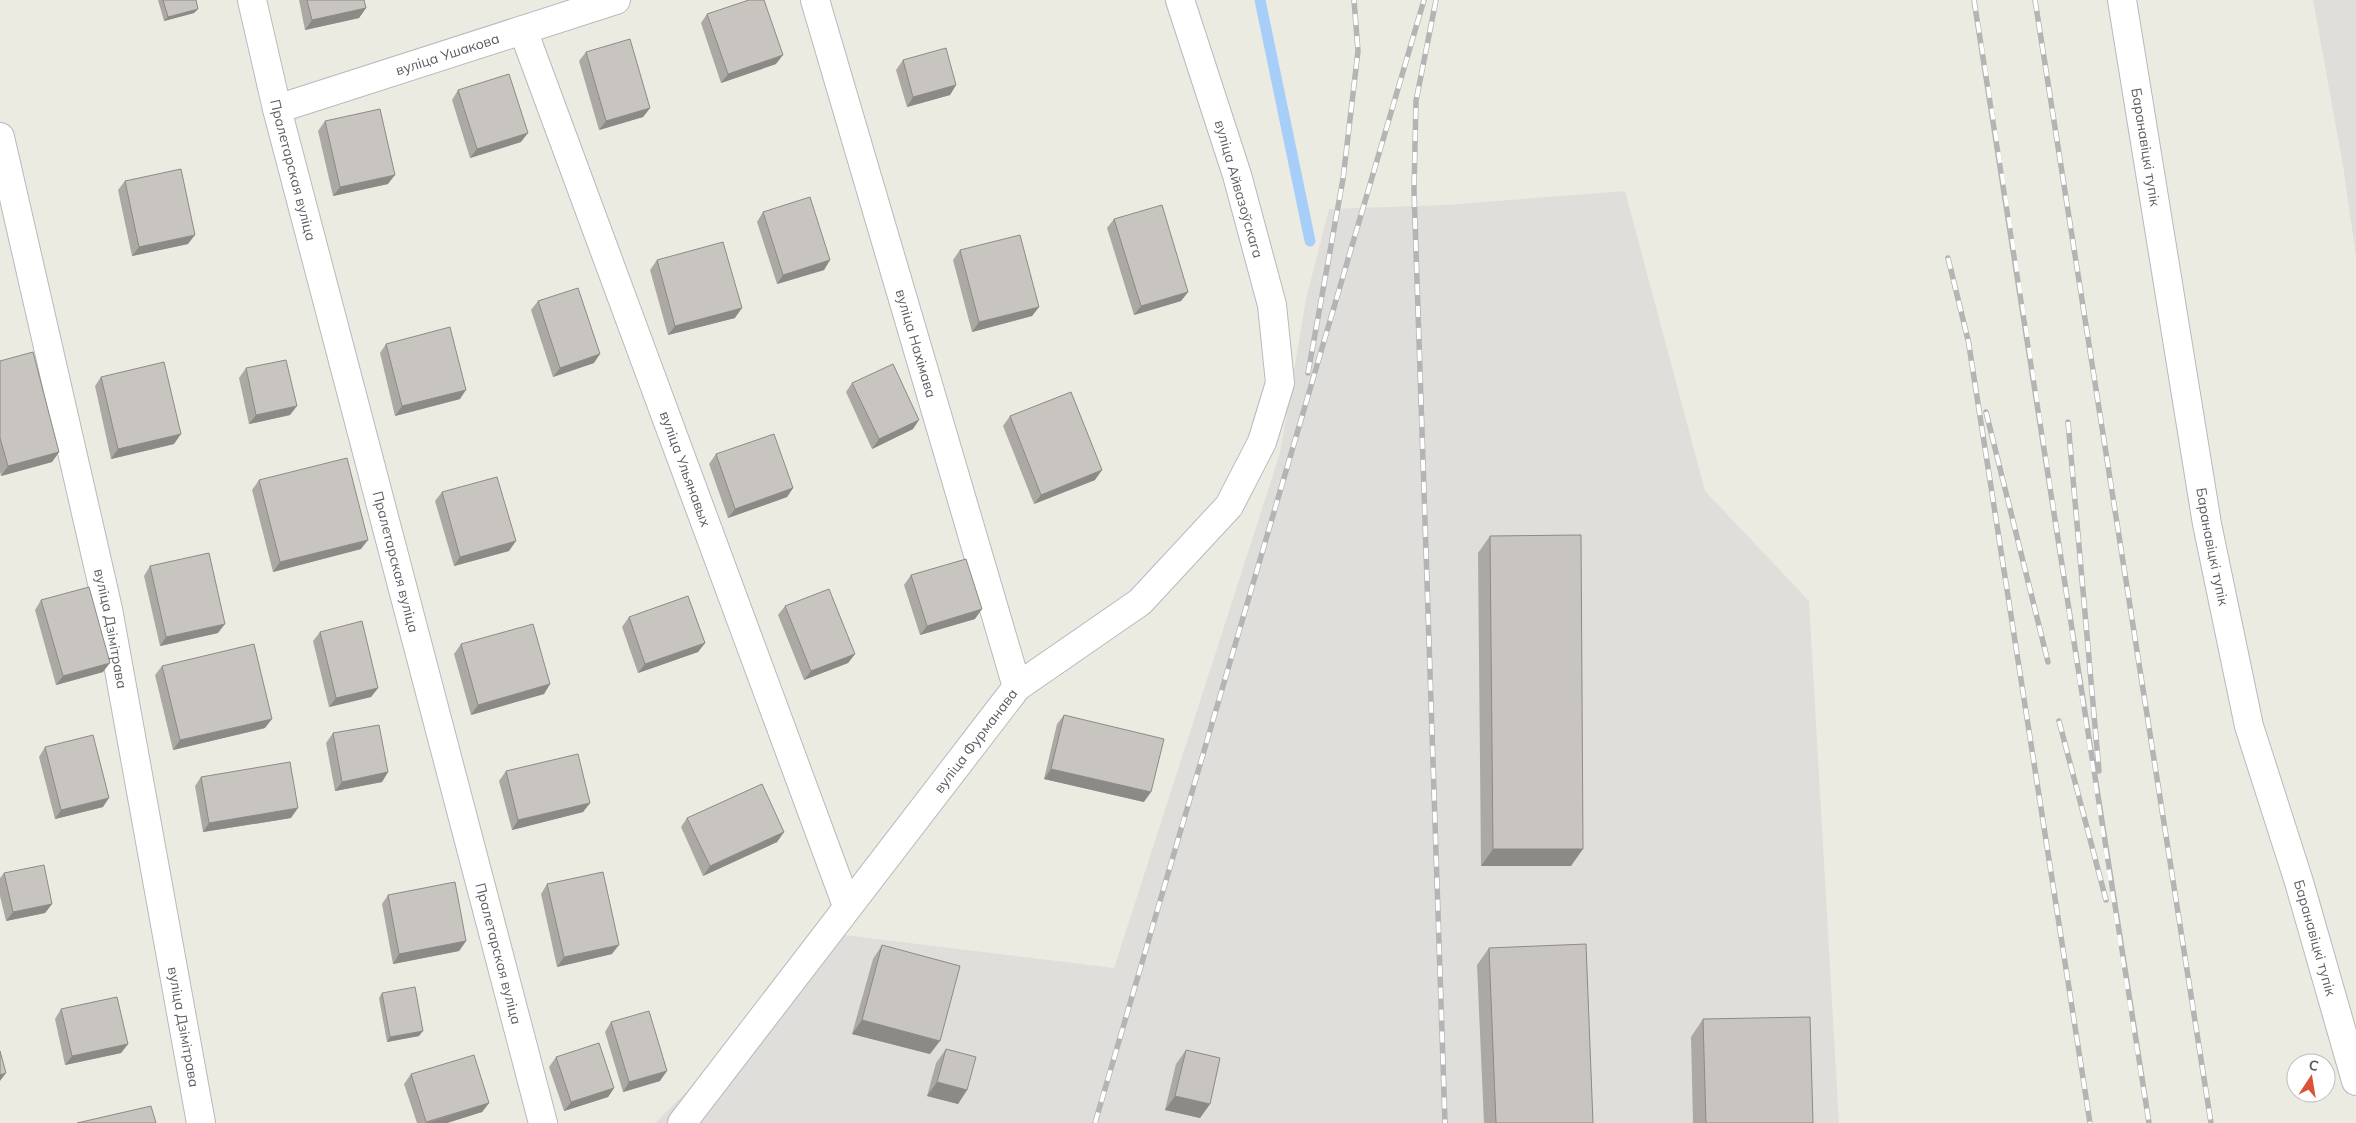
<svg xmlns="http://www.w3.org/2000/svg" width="2356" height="1123" font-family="Mulish,sans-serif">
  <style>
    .industrial { fill: #e0deda }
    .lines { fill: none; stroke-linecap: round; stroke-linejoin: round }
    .stream { stroke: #a6cef8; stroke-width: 11 }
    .street-casing { stroke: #b8b9be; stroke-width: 30 }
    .street { stroke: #fff; stroke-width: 28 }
    .rail-casing { stroke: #b3b4b4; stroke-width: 5.5 }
    .rail { stroke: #fff; stroke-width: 4; stroke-dasharray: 11; stroke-linecap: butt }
    .wall { fill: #aca9a5 }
    .shaded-wall { fill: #8c8a86 }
    .building { fill: #c8c5c0; stroke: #8c8a86 }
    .labels { text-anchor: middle; stroke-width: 4; stroke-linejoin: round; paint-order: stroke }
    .street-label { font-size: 14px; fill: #5b5d62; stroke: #fff }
  </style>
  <rect width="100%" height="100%" fill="#ecebe2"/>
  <!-- industrial -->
  <path class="industrial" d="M2313 0H2356V256L2343 166Z
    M1625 191 1705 491 1809 601 1839 1123H655L844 935 1114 968 1280 453 1306 299 1329 209 1445 205Z"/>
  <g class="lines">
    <!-- stream -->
    <path class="stream" d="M1260 0 1310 241"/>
    <defs>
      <g id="street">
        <path id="s1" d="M252 0 277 109 543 1123"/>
        <path id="s2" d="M815 0 1017 687"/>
        <path id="s3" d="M2122 0 2207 524 2249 726 2299 882 2356 1081"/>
        <path id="s4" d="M523 30 847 906"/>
        <path id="s5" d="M277 109 616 0"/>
        <path id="s6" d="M0 137 108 609 201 1123"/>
        <path id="s7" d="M682 1123 1017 687 1140 602 1229 506 1262 442 1280 383 1272 305 1237 175 1180 0"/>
      </g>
    </defs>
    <!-- street casing -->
    <use href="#street" class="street-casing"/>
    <!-- street -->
    <use href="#street" class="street"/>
    <defs>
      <path id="rail" d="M1436 0 1416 101 1414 190 1445 1123
        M1974 0C2035 374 2088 749 2149 1123
        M2035 0 2211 1123
        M1948 258 1969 344
        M1968 339 2090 1123
        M1308 373 1343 179 1358 51 1354 0
        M1986 412 2048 662
        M2068 422 2099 771
        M2059 721 2106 900
        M1095 1123 1424 0"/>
    </defs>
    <!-- rail casing -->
    <use href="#rail" class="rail-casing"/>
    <!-- rail -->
    <use href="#rail" class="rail"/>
  </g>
  <!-- wall -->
  <path class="wall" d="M158 0H196L198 9 194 13 164 21Z
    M299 0H364L366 8 359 18 305 30Z
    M707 14 776 64 721 83 701 23Z
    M586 52 650 108 643 117 599 130 579 61Z
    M903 60 956 85 950 95 907 107 896 70Z
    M458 90 521 142 470 158 452 100Z
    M325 121 388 184 333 196 318 131Z
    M125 181 188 244 132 256 118 190Z
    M763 212 830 260 824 270 777 284 757 222Z
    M1114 219 1188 292 1181 301 1134 315 1107 228Z
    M960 250 1039 307 1032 316 972 332 953 260Z
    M657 260 735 318 668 335 650 270Z
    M538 301 594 363 553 377 531 310Z
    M386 344 460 399 395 416 380 353Z
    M0 361 59 452 52 462 1 476 0 472Z
    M246 368 290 415 249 424 239 378Z
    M101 377 174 444 111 459 95 386Z
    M852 383 913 429 872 449 846 392Z
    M1010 416 1095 480 1034 504 1003 426Z
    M716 454 793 488 787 497 728 518 709 464Z
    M259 480 361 549 273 572 252 490Z
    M442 492 509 551 454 566 435 501Z
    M1490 536 1571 866H1481L1478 553Z
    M150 566 218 633 160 646 144 576Z
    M911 575 975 619 920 635 904 585Z
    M41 600 103 672 56 685 35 610Z
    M785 606 855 654 848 663 804 680 778 615Z
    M629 617 705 643 698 652 638 673 622 627Z
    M320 632 378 688 371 697 329 707 313 641Z
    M461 644 550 684 544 694 471 715 454 654Z
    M162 666 265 728 173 750 155 675Z
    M1064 715 1144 802 1044 779 1057 724Z
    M333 733 388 772 382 782 335 791 326 743Z
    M45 747 103 807 55 819 39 757Z
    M506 771 590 803 583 812 512 830 499 781Z
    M201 777 291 818 203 832 195 786Z
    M687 818 784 832 777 842 703 876 681 827Z
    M4 873 52 904 45 913 6 921 0 896V878Z
    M547 884 612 954 557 967 541 894Z
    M388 895 466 941 459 951 393 964 382 904Z
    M882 945 930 1054 852 1034 873 959Z
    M1489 948 1593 1123H1484L1477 965Z
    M382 993 419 1036 387 1042 379 998Z
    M61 1009 128 1044 121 1053 65 1065 55 1019Z
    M1703 1019 1813 1123H1693L1691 1037Z
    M611 1022 660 1081 623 1092 605 1032Z
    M946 1049 967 1090 958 1104 927 1096 936 1063Z
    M1186 1050 1210 1104 1200 1118 1165 1110 1176 1064Z
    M556 1057 614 1088 608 1097 564 1111 549 1067Z
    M411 1074 489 1103 482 1112 447 1123H417L404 1084Z"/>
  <!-- shaded-wall -->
  <path class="shaded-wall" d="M366 8 359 18 305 30 312 20Z
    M198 9 194 13 164 21 168 17Z
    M783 55 776 64 721 83 728 74Z
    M956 85 950 95 907 107 913 97Z
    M650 108 643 117 599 130 606 121Z
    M528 133 521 142 470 158 477 149Z
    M395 175 388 184 333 196 340 187Z
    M195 235 188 244 132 256 139 247Z
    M830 260 824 270 777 284 783 275Z
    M1188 292 1181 301 1134 315 1141 306Z
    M1039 307 1032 316 972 332 979 322Z
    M742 308 735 318 668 335 675 326Z
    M600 354 594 363 553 377 560 368Z
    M466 390 460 399 395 416 402 406Z
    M297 406 290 415 249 424 256 415Z
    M919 420 913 429 872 449 879 439Z
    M181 434 174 444 111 459 118 449Z
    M59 452 52 462 1 476 8 466Z
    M1102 470 1095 480 1034 504 1041 495Z
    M793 488 787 497 728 518 735 509Z
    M368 540 361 549 273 572 280 562Z
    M516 541 509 551 454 566 460 557Z
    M982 609 975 619 920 635 927 626Z
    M225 624 218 633 160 646 166 637Z
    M705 643 698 652 638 673 645 664Z
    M855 654 848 663 804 680 811 671Z
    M110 663 103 672 56 685 63 676Z
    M550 684 544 694 471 715 478 705Z
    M378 688 371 697 329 707 336 698Z
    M272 719 265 728 173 750 180 740Z
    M1051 769 1151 792 1144 802 1044 779Z
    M388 772 382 782 335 791 342 782Z
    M109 798 103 807 55 819 61 810Z
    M590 803 583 812 512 830 518 820Z
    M298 808 291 818 203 832 209 823Z
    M784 832 777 842 703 876 710 866Z
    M1493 849H1583L1571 866H1481Z
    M52 904 45 913 6 921 13 912Z
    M466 941 459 951 393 964 399 954Z
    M619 945 612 954 557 967 564 957Z
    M862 1020 940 1041 930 1054 852 1034Z
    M423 1031 419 1036 387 1042 390 1037Z
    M128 1044 121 1053 65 1065 72 1056Z
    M667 1071 660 1081 623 1092 629 1082Z
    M6 1073 0 1081V1075Z
    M937 1082 967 1090 958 1104 927 1096Z
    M614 1088 608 1097 564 1111 571 1102Z
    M1175 1096 1210 1104 1200 1118 1165 1110Z
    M489 1103 482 1112 447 1123H426Z"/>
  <!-- building -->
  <path class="building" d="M163 0H196L198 9 168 17Z
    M307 0H364L366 8 312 20Z
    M749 0H764L783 55 728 74 707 14Z
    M630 39 650 108 606 121 586 52Z
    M946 48 956 85 913 97 903 60Z
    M509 74 528 133 477 149 458 90Z
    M380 109 395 175 340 187 325 121Z
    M181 169 195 235 139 247 125 181Z
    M810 197 830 260 783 275 763 212Z
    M1162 205 1188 292 1141 306 1114 219Z
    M1020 235 1039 307 979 322 960 250Z
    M723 242 742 308 675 326 657 260Z
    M578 288 600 354 560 368 538 301Z
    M450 327 466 390 402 406 386 344Z
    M33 352 59 452 8 466 0 438V361Z
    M286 360 297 406 256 415 246 368Z
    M164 362 181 434 118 449 101 377Z
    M893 364 919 420 879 439 852 383Z
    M1071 392 1102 470 1041 495 1010 416Z
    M774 434 793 488 735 509 716 454Z
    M347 458 368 540 280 562 259 480Z
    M497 477 516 541 460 557 442 492Z
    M1581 535 1583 849H1493L1490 536Z
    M209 553 225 624 166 637 150 566Z
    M966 559 982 609 927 626 911 575Z
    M89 587 110 663 63 676 41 600Z
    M829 589 855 654 811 671 785 606Z
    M688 596 705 643 645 664 629 617Z
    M362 621 378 688 336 698 320 632Z
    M533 624 550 684 478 705 461 644Z
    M254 644 272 719 180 740 162 666Z
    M1064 715 1164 739 1151 792 1051 769Z
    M379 725 388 772 342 782 333 733Z
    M93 735 109 798 61 810 45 747Z
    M578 754 590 803 518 820 506 771Z
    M290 762 298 808 209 823 201 777Z
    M762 784 784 832 710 866 687 818Z
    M44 865 52 904 13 912 4 873Z
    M603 872 619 945 564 957 547 884Z
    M455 882 466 941 399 954 388 895Z
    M1586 944 1593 1123H1496L1489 948Z
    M882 945 960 966 940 1041 862 1020Z
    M415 987 423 1031 390 1037 382 993Z
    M117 997 128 1044 72 1056 61 1009Z
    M649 1011 667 1071 629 1082 611 1022Z
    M1810 1017 1813 1123H1706L1703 1019Z
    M599 1043 614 1088 571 1102 556 1057Z
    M946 1049 976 1057 967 1090 937 1082Z
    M1186 1050 1220 1058 1210 1104 1175 1096Z
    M0 1051 6 1073 0 1075Z
    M474 1055 489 1103 426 1122 411 1074Z
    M151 1106 156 1123H77Z"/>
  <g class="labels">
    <!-- street labels -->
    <g class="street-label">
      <text dy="5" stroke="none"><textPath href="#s5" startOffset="179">вуліца Ушакова</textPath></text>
      <text dy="5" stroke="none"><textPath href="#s3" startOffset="149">Баранавіцкі тупік</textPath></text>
      <text dy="5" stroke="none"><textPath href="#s1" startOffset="175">Пралетарская вуліца</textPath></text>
      <text transform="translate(1239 189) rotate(74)" y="5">вуліца Айвазоўскага</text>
      <text dy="5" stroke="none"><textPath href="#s2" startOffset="358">вуліца Нахімава</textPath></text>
      <text dy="5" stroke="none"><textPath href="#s4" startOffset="468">вуліца Ульянавых</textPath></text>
      <text dy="5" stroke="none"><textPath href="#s3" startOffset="554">Баранавіцкі тупік</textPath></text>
      <text dy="5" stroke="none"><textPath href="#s1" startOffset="580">Пралетарская вуліца</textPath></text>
      <text dy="5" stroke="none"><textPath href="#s6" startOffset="504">вуліца Дзімітрава</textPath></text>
      <text dy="5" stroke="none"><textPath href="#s7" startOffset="482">вуліца Фурманава</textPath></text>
      <text dy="5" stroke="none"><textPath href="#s3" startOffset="959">Баранавіцкі тупік</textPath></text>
      <text dy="5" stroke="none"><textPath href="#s1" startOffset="985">Пралетарская вуліца</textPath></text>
      <text dy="5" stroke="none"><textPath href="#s6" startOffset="909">вуліца Дзімітрава</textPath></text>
    </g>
  </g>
  <!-- north arrow -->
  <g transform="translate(2311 1078) rotate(12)"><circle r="24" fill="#ffffff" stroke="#bdbec0"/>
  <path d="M0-4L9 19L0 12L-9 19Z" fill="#dc5238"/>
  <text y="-8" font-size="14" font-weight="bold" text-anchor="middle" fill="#5b5d62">С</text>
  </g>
</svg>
